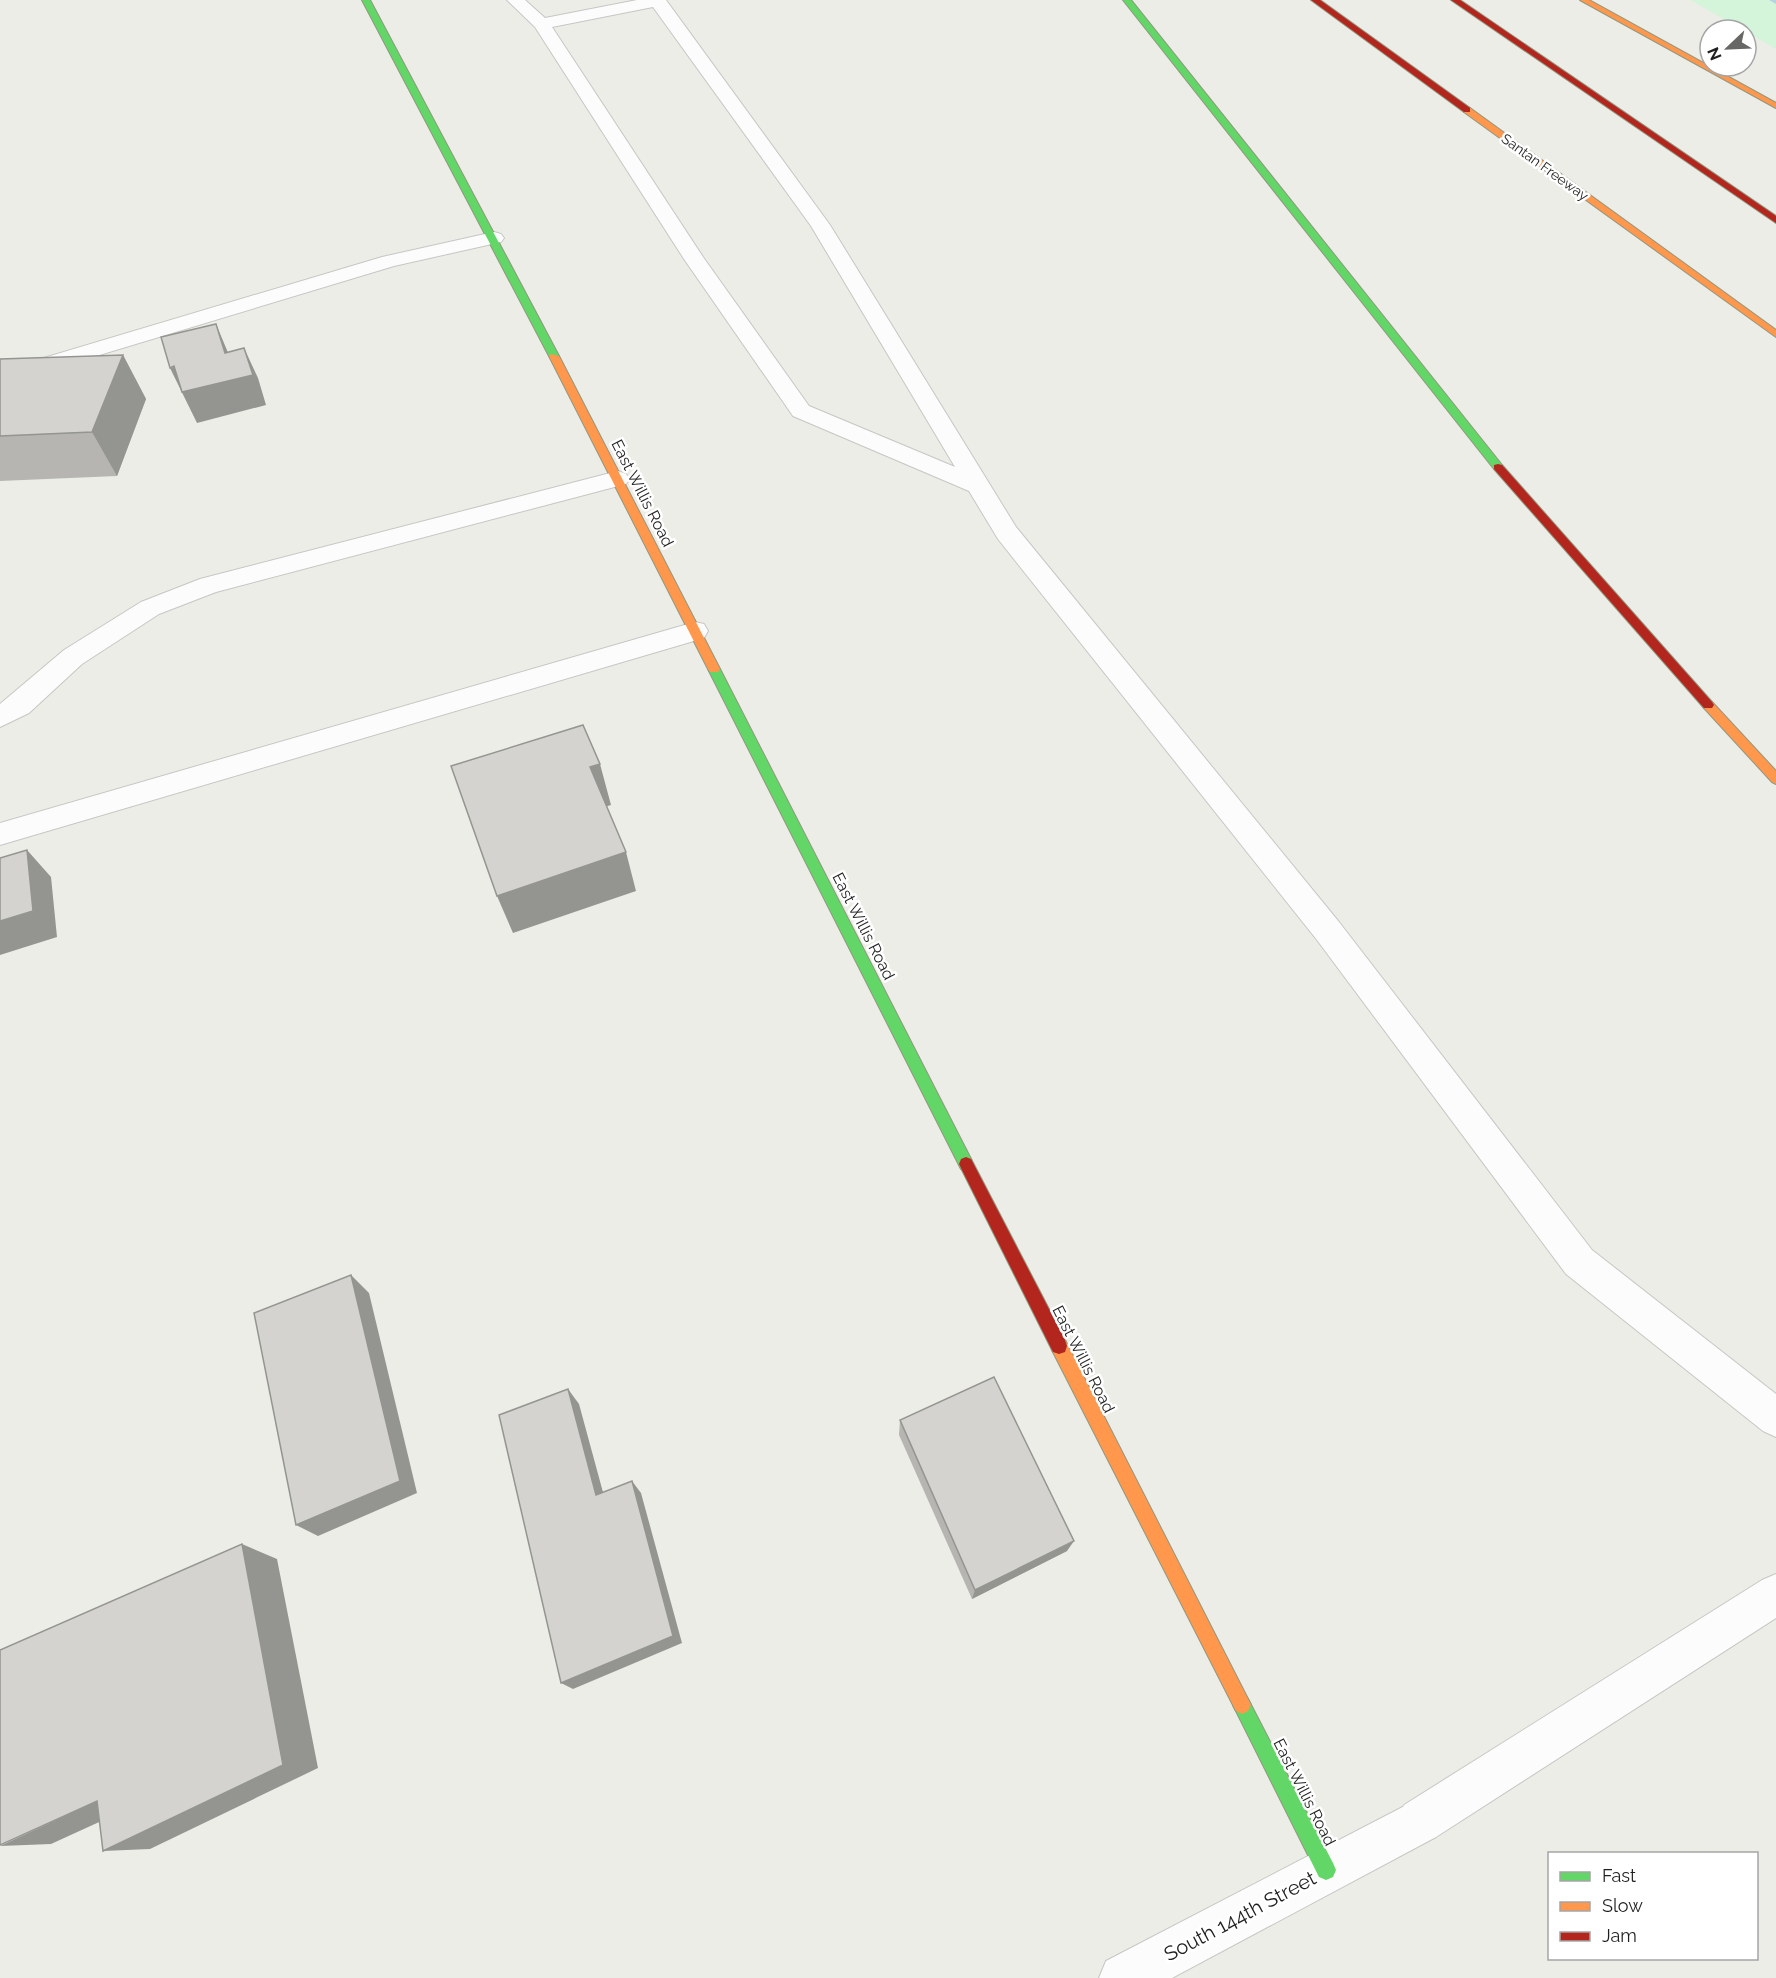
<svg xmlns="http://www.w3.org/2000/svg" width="1776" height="1978" font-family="Raleway,sans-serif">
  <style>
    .park { fill: #d5f5db }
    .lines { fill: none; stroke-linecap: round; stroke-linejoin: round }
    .stream { fill: #bad1e1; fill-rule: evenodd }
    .lane-casing { stroke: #c6c6c4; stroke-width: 2 }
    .street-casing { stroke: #c6c6c4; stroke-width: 2 }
    .fast-casing { stroke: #91987f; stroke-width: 2 }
    .slow-casing { stroke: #91987f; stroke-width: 2 }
    .jam-casing { stroke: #91987f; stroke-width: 2 }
    .lane { fill: #fcfcfc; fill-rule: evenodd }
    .street { fill: #fcfcfc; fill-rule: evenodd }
    .fast { fill: #63d668; fill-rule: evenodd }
    .slow { fill: #ff974d; fill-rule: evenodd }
    .jam { fill: #b3261e; fill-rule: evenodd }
    .wall { fill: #b6b5b2 }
    .shaded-wall { fill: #949491 }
    .building { fill: #d4d3cf; stroke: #949491; stroke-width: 1.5 }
    .labels { text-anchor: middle; stroke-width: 5; stroke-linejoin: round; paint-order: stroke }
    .far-street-label { font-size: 14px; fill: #1f1f1f; stroke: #fff }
    .street-label { font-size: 16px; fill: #1f1f1f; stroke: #fff }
    .near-street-label { font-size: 20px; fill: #1f1f1f; stroke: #fff }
  </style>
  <rect width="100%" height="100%" fill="#edede8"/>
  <!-- park -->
  <path class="park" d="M1690 0H1776V49Z"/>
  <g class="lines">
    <!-- stream -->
    <path class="stream" d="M1769 0H1776V4Z"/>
    <defs>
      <path id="lane" d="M507 0H525L545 18 637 0H666L830 225 1016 527 1339 922 1592 1250 1776 1394V1437L1763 1431 1566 1274 1317 940 998 539 969 491 793 416 684 259 535 27ZM653 7 811 226 955 467 809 406 703 257 552 27Z
        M494 232 501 234 504 238 501 242 394 266 0 385V371L382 257Z
        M618 471 626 474 630 479 626 484 216 592 159 614 82 664 29 713 0 727V704L64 650 141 602 200 579Z
        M695 622 704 624 708 631 704 638 0 845V823Z
        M1776 1574V1618L1436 1837 1420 1843 1404 1837 1398 1821 1404 1805 1762 1580Z"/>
      <path id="street" d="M1420 1798 1436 1805 1443 1821 1436 1837 1172 1978H1099L1106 1961Z"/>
      <path id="fast" d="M362 0H370L559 356 557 358 549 356Z
        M1123 0H1131L1502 465V469H1494Z
        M714 665 720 669 971 1159 973 1164 971 1169 966 1171 961 1169 708 669Z
        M1242 1696 1248 1699 1333 1863 1336 1870 1333 1877 1326 1880 1319 1877 1233 1705 1236 1699Z"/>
      <path id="slow" d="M1580 0H1589L1776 103V108Z
        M1464 108H1470L1776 330V337L1464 112Z
        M551 354 559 356 720 669 718 672H710L708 669 549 356Z
        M1708 701 1712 702 1776 771V784L1772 782 1704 708 1702 705Z
        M1059 1338 1065 1340 1248 1699 1251 1705 1248 1711 1242 1714 1236 1711 1053 1352 1051 1346 1053 1340Z"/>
      <path id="jam" d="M1311 0H1320L1470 108V112H1464Z
        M1451 0H1460L1776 216V223Z
        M1498 464 1502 465 1712 702 1714 705 1712 708H1704L1494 469V465Z
        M966 1157 971 1159 1065 1340 1067 1346 1065 1352 1059 1354 1053 1352 959 1164 961 1159Z"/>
    </defs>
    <!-- lane casing -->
    <use href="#lane" class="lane-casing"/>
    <!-- street casing -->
    <use href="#street" class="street-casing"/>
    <!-- fast casing -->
    <use href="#fast" class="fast-casing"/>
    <!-- slow casing -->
    <use href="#slow" class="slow-casing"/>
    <!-- jam casing -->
    <use href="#jam" class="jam-casing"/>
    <!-- lane -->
    <use href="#lane" class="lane"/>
    <!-- street -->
    <use href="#street" class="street"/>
    <!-- fast -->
    <use href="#fast" class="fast"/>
    <!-- slow -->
    <use href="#slow" class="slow"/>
    <!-- jam -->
    <use href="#jam" class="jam"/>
  </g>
  <!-- wall -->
  <path class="wall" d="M123 355 146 399 117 476 0 481V359Z
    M900 1420 1067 1551 972 1599 899 1435Z"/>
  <!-- shaded-wall -->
  <path class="shaded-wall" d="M216 324 229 355 244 348 258 378 266 405 197 423 170 368 225 353Z
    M123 355 146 399 117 476 92 432Z
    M600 764 611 805 601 808 590 767Z
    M27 850 51 877 57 937 0 955V921Z
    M626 852 636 891 513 933 497 896Z
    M351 1275 369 1293 417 1493 318 1536 296 1525Z
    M568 1389 579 1404 607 1507 596 1495Z
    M632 1481 641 1493 682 1643 573 1689 561 1683Z
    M1074 1541 1067 1551 972 1599 975 1590Z
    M242 1544 277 1559 318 1768 150 1849 103 1851Z
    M97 1801 143 1802 51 1844 0 1846Z"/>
  <!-- building -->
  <path class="building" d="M216 324 225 353 244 348 253 375 182 392 174 366 170 368 161 337Z
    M123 355 92 432 0 436V359Z
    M583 725 600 764 590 767 626 852 497 896 451 766Z
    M27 850 33 911 0 921V858Z
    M351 1275 400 1481 296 1525 254 1313Z
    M994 1377 1074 1541 975 1590 900 1420Z
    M568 1389 596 1495 632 1481 673 1636 561 1683 499 1415Z
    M242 1544 283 1765 103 1851 97 1801 0 1845V1650Z"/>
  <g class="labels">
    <!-- far-street labels -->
    <g class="far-street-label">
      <text transform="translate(1545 167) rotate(36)" y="5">Santan Freeway</text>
    </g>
    <!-- street labels -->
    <g class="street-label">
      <text transform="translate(643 493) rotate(63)" y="6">East Willis Road</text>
      <text transform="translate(864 926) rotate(63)" y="6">East Willis Road</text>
      <text transform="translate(1084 1359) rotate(63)" y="6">East Willis Road</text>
      <text transform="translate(1305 1792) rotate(63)" y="6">East Willis Road</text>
    </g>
    <!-- near-street labels -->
    <g class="near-street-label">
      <text transform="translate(1240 1916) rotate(-28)" y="7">South 144th Street</text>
    </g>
  </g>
  <!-- legend -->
  <rect x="1548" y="1852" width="210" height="108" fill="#ffffff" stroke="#a5a5a5" stroke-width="1.5"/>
  <rect x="1560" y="1872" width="30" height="9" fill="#63d668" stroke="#a5a5a5" stroke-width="1.5"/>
  <text x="1602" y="1882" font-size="18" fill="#1f1f1f">Fast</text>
  <rect x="1560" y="1902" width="30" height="9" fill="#ff974d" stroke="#a5a5a5" stroke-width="1.5"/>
  <text x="1602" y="1912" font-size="18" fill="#1f1f1f">Slow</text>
  <rect x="1560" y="1932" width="30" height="9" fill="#b3261e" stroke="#a5a5a5" stroke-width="1.5"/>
  <text x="1602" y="1942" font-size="18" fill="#1f1f1f">Jam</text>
  <!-- north arrow -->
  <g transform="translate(1728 48) rotate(247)"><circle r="28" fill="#ffffff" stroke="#a5a5a5" stroke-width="1.5"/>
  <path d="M0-4.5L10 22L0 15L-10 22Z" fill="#676765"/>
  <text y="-9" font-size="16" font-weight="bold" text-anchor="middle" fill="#1f1f1f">N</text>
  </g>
</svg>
